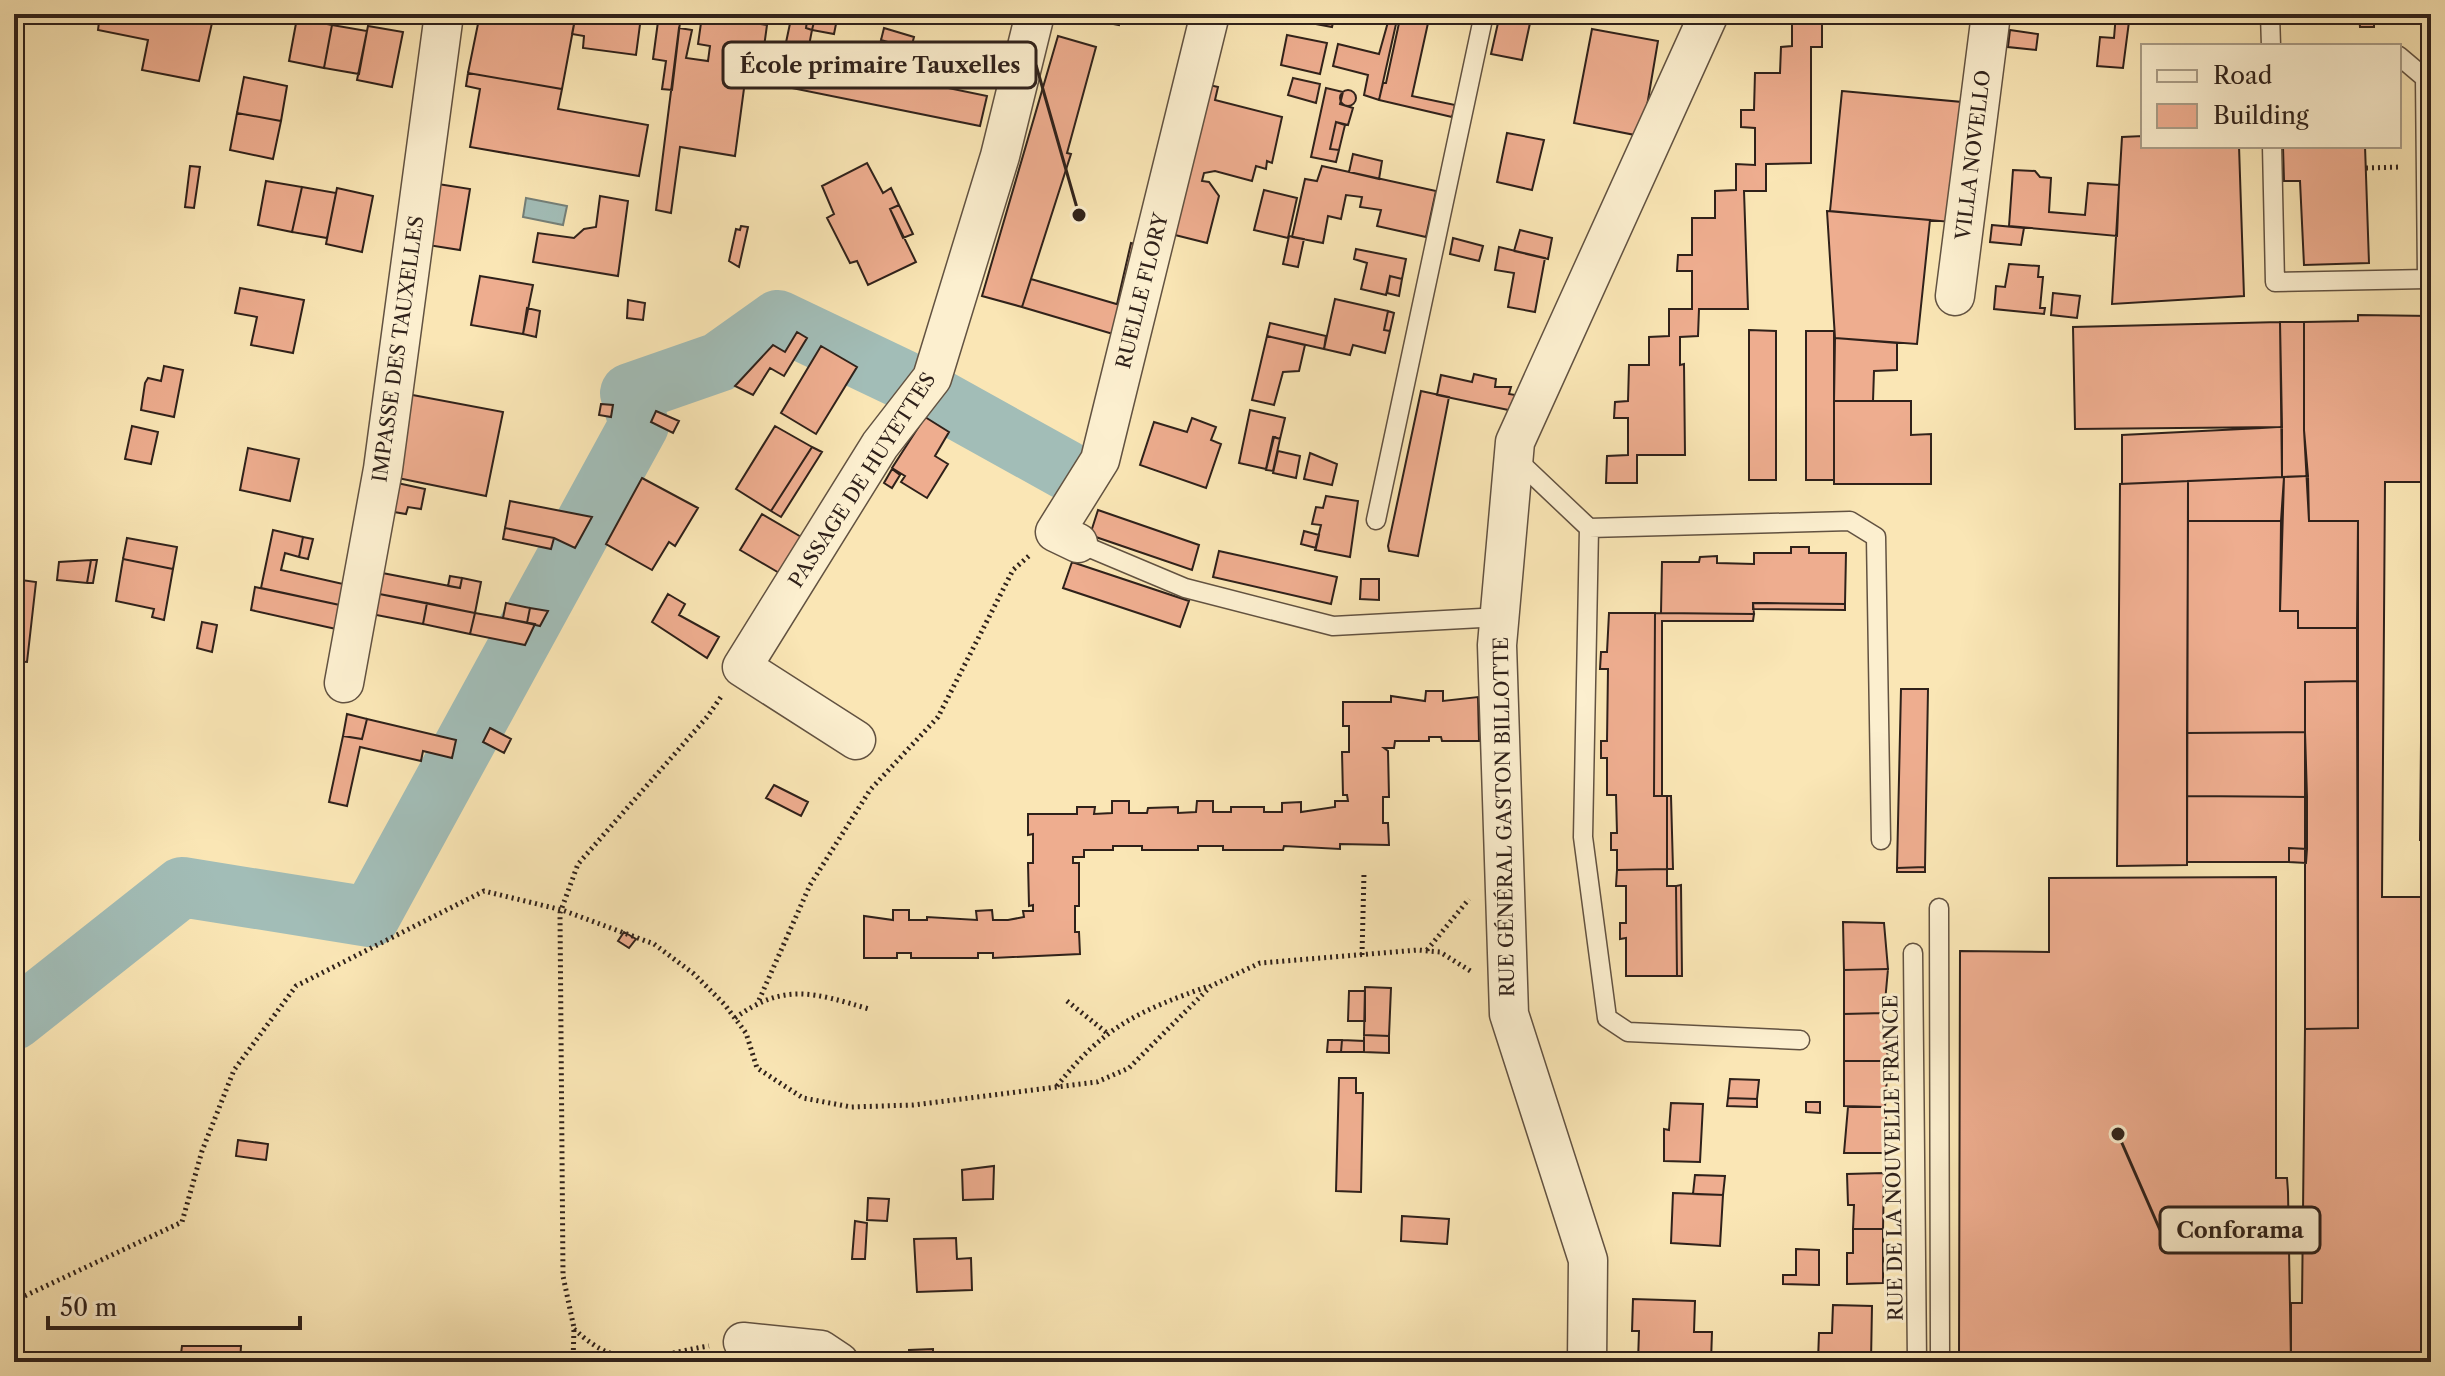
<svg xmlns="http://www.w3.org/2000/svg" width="2445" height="1376" font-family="'Libre Caslon Text',serif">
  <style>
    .water { fill: #a2bdb7; stroke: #747f78; stroke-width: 2 }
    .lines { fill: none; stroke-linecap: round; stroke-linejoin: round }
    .river { stroke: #a2bdb7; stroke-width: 60 }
    .building { fill: #eead8f; stroke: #2f211a; stroke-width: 2 }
    .lane-casing { stroke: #625241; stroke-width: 21 }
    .street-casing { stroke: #625241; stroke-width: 41 }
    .path { stroke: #2f211a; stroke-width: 5; stroke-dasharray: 2 4; stroke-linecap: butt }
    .lane { stroke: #fcefcf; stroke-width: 18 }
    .street { stroke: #fcefcf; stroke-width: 38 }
    .labels { text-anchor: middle; stroke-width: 6; stroke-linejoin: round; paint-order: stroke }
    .street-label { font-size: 20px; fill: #2f211a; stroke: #fcefcf }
    .leader { fill: none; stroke: #2f211a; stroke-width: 3 }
    .callout-dot { fill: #2f211a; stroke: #fcefcf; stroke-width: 3 }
    .callout { fill: #fcefcf; stroke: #2f211a; stroke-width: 3 }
    .callout-label { font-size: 22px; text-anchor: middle; font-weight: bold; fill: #2f211a }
  </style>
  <rect width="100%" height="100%" fill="#fae6b5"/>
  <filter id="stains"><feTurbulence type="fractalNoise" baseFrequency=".0025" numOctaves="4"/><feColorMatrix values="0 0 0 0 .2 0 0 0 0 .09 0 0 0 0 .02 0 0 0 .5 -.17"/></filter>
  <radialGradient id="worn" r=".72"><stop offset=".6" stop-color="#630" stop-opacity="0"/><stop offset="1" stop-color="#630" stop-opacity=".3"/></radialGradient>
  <!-- water -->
  <path class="water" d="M526 198 567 206 563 225 523 217Z"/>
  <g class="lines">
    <!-- river -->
    <path class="river" d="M14 1020 182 887 370 917 639 425 630 393 719 362 778 320 904 380 1066 470"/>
  </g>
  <!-- building -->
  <path class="building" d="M100 14H214L199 81 142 70 148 40 98 30Z
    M480 14H576L562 89 468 73Z
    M576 14 641 17 636 55 583 48 584 36 572 34Z
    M659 14H681L672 90 662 89 666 61 653 59Z
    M792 14H808L806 28 812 30 807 56 784 52Z
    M808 14H816L812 30 806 28Z
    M816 14H838L834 34 812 30Z
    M1061 14H1122L1119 25Z
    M1290 14H1335L1332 27 1289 19Z
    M1401 14H1430L1412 96 1455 105 1452 117 1379 100 1383 83H1386Z
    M1500 14H1532L1522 60 1491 54Z
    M1792 14H1822V47H1811V163L1766 164V191H1744L1748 309H1699L1698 336 1680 337V365L1684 364 1685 455H1637V483H1606L1607 456 1628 455V418H1614L1615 402 1628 401 1629 365H1649V337L1669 336V309H1692V271H1677L1678 255H1692V218H1715V191L1736 190V164L1755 165V128L1741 127V110H1754L1755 73H1780L1781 47 1792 46Z
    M2116 14H2130L2123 68 2097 66 2100 37 2114 38Z
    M2359 14H2374V27H2360Z
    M702 16 767 25 761 69 747 66 735 156 680 147 671 213 656 210 679 28 692 30 686 58 708 61 710 46 698 44Z
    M297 18 332 25 324 68 289 61Z
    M1388 22 1396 24 1379 100 1364 95 1368 75 1333 66 1338 44 1379 54Z
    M332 25 367 31 359 74 324 68Z
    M368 26 403 32 392 87 357 80Z
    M884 28 914 37 909 56 889 50 891 43 881 40Z
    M1592 29 1658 41 1646 112 1635 135 1574 123Z
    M2010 30 2038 34 2036 50 2008 47Z
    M1287 35 1327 43 1320 74 1281 65Z
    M1058 36 1096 47 1067 153 1071 154 1022 307 982 296Z
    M881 40 891 43 889 50 909 56 903 77 874 70Z
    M784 54 987 96 980 126 777 85Z
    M468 73 562 89 558 109 648 125 639 176 470 147 480 89 466 86Z
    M244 77 287 86 281 121 237 113Z
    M1293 78 1320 84 1316 103 1288 95Z
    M1205 84 1218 87 1215 100 1282 117 1272 163 1267 161 1266 169 1256 166 1252 181 1215 171 1204 173 1202 181 1209 182 1219 196 1207 243 1167 233Z
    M1326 88 1343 92 1340 104 1353 108 1348 125 1336 122 1330 149 1339 150 1336 162 1311 157Z
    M1340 98a8 8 0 1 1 16 0a8 8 0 1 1-16 0Z
    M1842 91 1962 102 1951 222 1830 211Z
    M237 113 281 121 273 159 230 150Z
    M1336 122 1345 125 1339 150 1330 149Z
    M1507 133 1544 140 1532 190 1497 182Z
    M2143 136V146H2239L2244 296 2112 304 2122 137Z
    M2291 146H2365L2369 263 2304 265 2300 181H2284L2283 147Z
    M1353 154 1382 161 1379 179 1349 172Z
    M867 163 883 193 891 188 899 205 890 209 916 262 868 285 857 261 850 263 827 218 834 214 822 186Z
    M190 166 200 167 194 208 185 207Z
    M1322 166 1436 191 1426 237 1377 226 1381 210 1360 207 1362 197 1346 195 1341 219 1328 216 1323 243 1292 237 1305 179 1317 181Z
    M2013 170 2035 171 2040 177 2051 178 2049 212 2085 215 2088 183 2119 185 2117 236 2009 226Z
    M266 181 302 187 292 232 258 225Z
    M438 184 470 189 460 250 428 245Z
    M302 187 336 193 327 238 292 232Z
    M337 188 373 196 362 252 326 244Z
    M1264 190 1297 198 1288 238 1254 230Z
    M600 196 628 201 618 276 533 262 538 233 574 238 584 229 596 227Z
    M899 205 913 234 903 238 890 209Z
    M1827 211 1930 220 1917 344 1835 338Z
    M1992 225 2024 228 2021 245 1990 242Z
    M741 226 748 227 739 267 729 261 736 229 740 230Z
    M1520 230 1552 238 1548 259 1514 251Z
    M1289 236 1304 239 1298 267 1283 264Z
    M1453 238 1483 246 1479 261 1450 254Z
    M1131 243 1146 247 1130 308 1117 304Z
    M1499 247 1545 258 1535 312 1508 307 1514 273 1495 270Z
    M1356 249 1406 259 1402 279 1390 276 1386 295 1361 289 1367 263 1354 259Z
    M2009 264 2039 266 2038 277H2043L2040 308H2045L2044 314 1994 309 1996 286 2005 287Z
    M480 276 533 285 523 334 471 325Z
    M1390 276 1402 279 1399 296 1387 293Z
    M1031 279 1130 308 1123 337 1022 307Z
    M240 288 304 300 293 353 251 345 257 317 235 313Z
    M2053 293 2080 296 2077 318 2051 315Z
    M1335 299 1388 311 1384 330 1390 331 1385 353 1353 345 1350 355 1324 349Z
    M628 300 645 303 643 320 627 318Z
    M527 308 540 311 536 337 523 334Z
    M1388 311 1394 313 1390 331 1384 330Z
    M2358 315 2431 316V482H2385L2382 897H2431V1362H2291V1303H2302L2305 1029 2358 1028V521H2309L2304 430V322L2358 321Z
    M2280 322 2282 427 2075 429 2073 327Z
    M2280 322H2304V430L2308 476 2282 477Z
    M1270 323 1326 336 1324 349 1267 336Z
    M1749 330 1776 331V480H1749Z
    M1806 331H1834V480H1806Z
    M797 332 807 338 784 376 770 368 753 395 735 386 773 345 785 352Z
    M1267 336 1305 345 1299 371 1283 372 1274 405 1252 400Z
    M1835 338 1897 343V370L1874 371 1873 401H1834Z
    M821 346 857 367 816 434 781 413Z
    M164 366 183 370 174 417 141 410 145 383 148 378 161 381Z
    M1474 374 1496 379 1495 387H1511L1509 394 1521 396 1518 412 1437 395 1441 375 1472 382Z
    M1421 391 1449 397 1418 556 1389 551 1388 546Z
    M402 393 503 412 486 496 388 476Z
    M1834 401H1911V435L1931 434V484H1834Z
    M601 404 613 405 611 417 599 415Z
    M1250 410 1285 418 1280 439 1273 437 1266 469 1239 463Z
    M656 411 679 421 673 433 651 422Z
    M925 417 949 432 935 456 948 464 927 498 901 482 905 476 892 468Z
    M1192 418 1216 427 1211 440 1221 444 1206 488 1140 465 1154 422 1187 432Z
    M132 426 158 432 151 464 125 459Z
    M775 426 812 447 771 511 736 489Z
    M2282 427V477L2122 484V435Z
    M1274 437 1280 439 1273 471 1266 470Z
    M812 447 822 452 781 517 771 511Z
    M248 448 299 459 290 501 240 490Z
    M1278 451 1300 456 1296 478 1273 473Z
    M1310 453 1337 464 1332 485 1304 479Z
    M892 469 900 475 892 488 884 483Z
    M2308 476 2309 521H2358L2357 628H2298V611H2280L2284 477Z
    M2284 477 2281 521H2188V481Z
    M642 478 698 508 675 546 669 542 652 570 606 544Z
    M388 481 425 489 421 509 408 507 406 514 382 510Z
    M2188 481 2187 865 2117 866 2120 484Z
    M1326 496 1358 501 1350 557 1315 550 1321 525 1312 524 1316 507 1323 508Z
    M510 501 592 517 575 548 554 538 505 528Z
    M1098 510 1199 545 1192 570 1090 535Z
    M762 514 803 538 781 574 740 550Z
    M2422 518H2431V538H2423Z
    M2188 521H2281L2280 611H2298V628H2357V681L2305 682V732L2187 733Z
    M505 528 554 538 551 549 503 539Z
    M273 530 303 537 299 557 285 553 281 570 352 586 349 607 261 588Z
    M1304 531 1319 535 1316 548 1301 544Z
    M303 537 313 539 308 559 299 557Z
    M127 538 177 547 173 569 123 559Z
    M2423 538H2431V617H2422Z
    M1791 547H1809V553H1846L1845 604 1753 603 1754 614 1661 613 1662 562H1699L1700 557 1717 556V563L1754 564V553H1791Z
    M1219 551 1337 577 1331 604 1213 577Z
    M123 559 173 569 164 620 152 617 154 609 116 601Z
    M91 560H97L93 583H87Z
    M91 560 87 583 57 580 59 562Z
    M1072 562 1189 601 1180 627 1063 588Z
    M372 571 460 588 462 578 481 582 475 613 369 592Z
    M450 576 462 578 460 588 448 586Z
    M14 579 36 582 27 662 14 661Z
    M1361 579H1379V600L1360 599Z
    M255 587 349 607 345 631 251 610Z
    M369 592 427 603 423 624 366 613Z
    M668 594 685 604 679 615 719 637 707 658 652 622Z
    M427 603 475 613 470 634 423 624Z
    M506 603 530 608 527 623 503 618Z
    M1753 603 1845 604V610L1753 609Z
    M530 608 548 611 540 626 527 623Z
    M475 613 503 618 535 624 525 645 470 634Z
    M1609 613H1655L1654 796H1667V869L1617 870V850H1611V833H1617L1616 795H1607V758H1601V741H1607L1608 669H1600L1601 652H1607Z
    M1655 613 1754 614 1753 621H1662V796H1654Z
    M202 622 217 625 212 652 197 648Z
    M2422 645H2431V840H2420Z
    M2357 681 2358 1028 2305 1029V682Z
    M1901 689H1928L1925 867 1897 868Z
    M1426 691H1443V701L1478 697 1479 741H1442L1441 737H1429V741H1395L1394 748H1384L1388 751 1389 797H1383V823H1388L1389 845 1340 844V849L1284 846 1283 850H1223V846H1198V850H1142V846H1113V850H1084V857H1073V863H1079V906H1075V932H1079L1080 954 993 958V953H978V958H911V953H897V958H864V916L893 920V910H909V920H927V917L977 920 976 911 992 910 993 920H1008L1024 917 1023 911H1033V905L1029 906 1028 863H1033V834L1028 835V814H1077V807H1095L1094 814 1112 813V801H1129V813H1147L1148 808 1178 807V813L1196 812 1197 801H1213V812H1231V807H1264V812H1282V803L1301 802V812L1335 807V801H1348L1347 795H1343L1342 752H1349V726H1343V702H1391V696L1425 701Z
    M347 714 367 719 362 739 343 736Z
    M367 719 456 740 452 758 423 751 421 761 360 747 347 806 329 802 343 736 362 739Z
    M490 728 511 739 504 753 483 742Z
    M2305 732 2307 797 2187 796V733Z
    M774 785 808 802 801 816 766 798Z
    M1667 796H1671L1673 869H1667Z
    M2187 796 2307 797V849L2289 848V862H2187Z
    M2289 848 2307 849 2306 863 2289 862Z
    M1925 867V872H1897V868Z
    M1667 869V886H1676L1677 976H1626V938L1620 939V923H1626V886H1616L1617 870Z
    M2276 877V1178H2287L2288 1192 2291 1362H1959L1960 951 2049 952V878Z
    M1681 885 1682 976H1677L1676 886Z
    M1843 922 1884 923 1888 969 1844 970Z
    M624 932 636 939 629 948 618 941Z
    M1888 969 1884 1013 1844 1014V970Z
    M1365 987 1391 988 1389 1036 1364 1035Z
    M1349 991H1365V1021H1348Z
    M1884 1013 1888 1061H1844V1014Z
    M1364 1035 1389 1036V1053L1364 1052Z
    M1328 1040H1342L1341 1052H1327Z
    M1342 1040 1364 1041V1052H1341Z
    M1844 1061H1888L1885 1107 1844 1106Z
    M1339 1078H1356V1093H1363L1361 1192 1336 1191Z
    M1730 1079 1759 1080 1757 1099 1728 1098Z
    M1728 1098 1757 1099V1107L1727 1106Z
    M1806 1102H1820V1113L1806 1112Z
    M1671 1103 1703 1104 1700 1162 1664 1161V1129L1669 1130Z
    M1848 1107H1885L1889 1153H1844Z
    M238 1140 268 1144 266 1160 236 1156Z
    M994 1166 993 1199 963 1200 962 1170Z
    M1884 1173 1883 1229H1853L1854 1205H1848L1847 1174Z
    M1695 1175 1725 1176 1723 1195 1693 1194Z
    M1673 1193 1723 1195 1720 1246 1671 1243Z
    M868 1198 889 1199 887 1221 867 1220Z
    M1402 1216 1449 1219 1447 1244 1401 1241Z
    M855 1221 867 1223 865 1259H852Z
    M1853 1229H1883V1283L1847 1284V1253H1853Z
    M956 1238 957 1259 971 1258 972 1290 917 1292 914 1239Z
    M1796 1249 1819 1250V1285L1783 1284V1275H1796Z
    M1633 1299 1695 1301 1694 1332H1712L1711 1362H1638L1639 1331H1632Z
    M1833 1305 1872 1306 1871 1362 1818 1361 1819 1333H1832Z
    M182 1346H241L240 1362H180Z
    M933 1349V1362H909V1350Z"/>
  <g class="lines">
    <defs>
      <path id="lane" d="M2270 14 2271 46
        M2272 146 2275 282 2427 279 2425 78 2399 56
        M1514 457 1589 528 1850 521 1876 537 1881 840
        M1376 520 1484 14
        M1589 528 1583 837 1607 1018 1628 1032 1800 1040
        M1078 543 1185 588 1333 626 1500 617
        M1939 908 1940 1362
        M1913 953 1917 1362"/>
      <path id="street" d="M1955 296 1991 14
        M1078 543 1055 532 1100 460 1210 14
        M344 683 383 469 444 14
        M856 740 742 667 880 445 932 378 1000 156 1035 14
        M743 1342 821 1350 839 1362
        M1587 1362 1588 1260 1509 1014 1497 645 1515 442 1709 14"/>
    </defs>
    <!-- lane casing -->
    <use href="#lane" class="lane-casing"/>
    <!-- street casing -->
    <use href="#street" class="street-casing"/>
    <!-- path -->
    <path class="path" d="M2366 168 2401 167
      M1427 950 1469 899
      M1362 955 1364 873
      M759 1000 810 885 870 790 938 717 1013 570 1031 554
      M1067 1001 1107 1033
      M735 1018C784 982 815 993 869 1009
      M1057 1086C1104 1026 1139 1011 1209 986
      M14 1301 182 1222 202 1151 234 1070 296 986 484 891 562 910 654 944 694 974 725 1005 746 1033 757 1068 803 1098 851 1107 913 1105 1097 1082 1129 1068 1211 986 1260 963 1418 950 1440 952 1472 972
      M574 1329C623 1375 651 1355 709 1346
      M573 1362 574 1328 563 1276 560 913 578 864 707 717 723 694"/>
    <!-- lane -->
    <use href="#lane" class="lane"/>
    <!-- street -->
    <use href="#street" class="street"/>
  </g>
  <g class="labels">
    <!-- street labels -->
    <g class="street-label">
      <text transform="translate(1973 155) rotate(-83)" y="7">VILLA NOVELLO</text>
      <text transform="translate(1142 291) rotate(-76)" y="7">RUELLE FLORY</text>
      <text transform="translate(398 349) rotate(-82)" y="7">IMPASSE DES TAUXELLES</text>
      <text transform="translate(862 480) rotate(-57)" y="7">PASSAGE DE HUYETTES</text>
      <text transform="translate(1504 817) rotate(-91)" y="7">RUE GÉNÉRAL GASTON BILLOTTE</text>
      <text transform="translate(1893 1158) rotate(-91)" y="7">RUE DE LA NOUVELLE FRANCE</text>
    </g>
  </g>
  <!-- callouts -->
  <path class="leader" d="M1079 215L1036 65M2118 1134L2160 1230"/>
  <g class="callout-dot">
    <circle cx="1079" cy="215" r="8"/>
    <circle cx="2118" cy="1134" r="8"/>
  </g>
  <g class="callout">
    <rect x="723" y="42" width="313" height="46" rx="8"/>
    <rect x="2160" y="1207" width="160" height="46" rx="8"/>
  </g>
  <g class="callout-label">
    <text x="880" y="73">École primaire Tauxelles</text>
    <text x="2240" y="1238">Conforama</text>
  </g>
  <!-- margin -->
  <rect width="2445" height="1376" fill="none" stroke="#fae6b5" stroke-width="48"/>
  <rect x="16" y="16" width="2413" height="1344" fill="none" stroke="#2f211a" stroke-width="4"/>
  <rect x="24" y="24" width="2397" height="1328" fill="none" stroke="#2f211a" stroke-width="2"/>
  <!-- legend -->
  <rect x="2141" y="44" width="260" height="104" fill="#fcefcf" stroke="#aa9d87" stroke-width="2"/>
  <rect x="2157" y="70" width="40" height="12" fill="#fcefcf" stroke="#aa9d87" stroke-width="2"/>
  <text x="2213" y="84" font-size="24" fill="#2f211a">Road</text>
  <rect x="2157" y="104" width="40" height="24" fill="#eead8f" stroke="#aa9d87" stroke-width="2"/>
  <text x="2213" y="124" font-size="24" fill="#2f211a">Building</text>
  <!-- scale -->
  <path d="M48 1316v12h252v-12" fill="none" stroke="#2f211a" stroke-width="4"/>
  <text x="60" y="1316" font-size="24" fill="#2f211a" stroke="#fcefcf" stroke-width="6" paint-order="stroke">50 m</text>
  <rect width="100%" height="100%" filter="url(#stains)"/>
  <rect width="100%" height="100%" fill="url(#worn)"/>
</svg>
